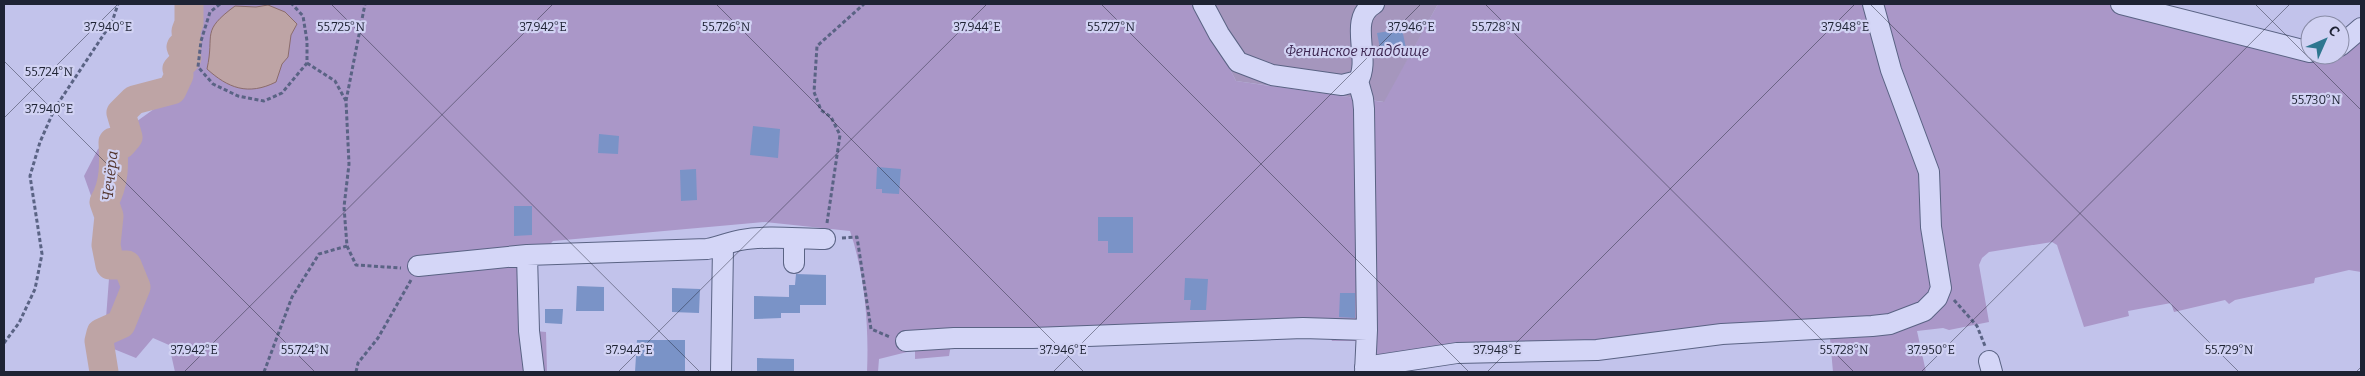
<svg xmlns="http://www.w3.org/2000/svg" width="2365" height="376" font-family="Bitter,serif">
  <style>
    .green { fill: #aa97c8 }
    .cemetery { fill: #a596bd }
    .water { fill: #bea4a5; stroke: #8b6c6c }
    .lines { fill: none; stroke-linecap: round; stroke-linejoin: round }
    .river { stroke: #bea4a5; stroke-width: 29 }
    .building { fill: #7a93c7 }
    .minor-casing { stroke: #5a6384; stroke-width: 22 }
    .path { stroke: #5a6384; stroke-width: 3; stroke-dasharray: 4 2.5; stroke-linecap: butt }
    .minor { stroke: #d4d6f7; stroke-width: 20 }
    .ticks { fill: none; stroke: #1e2334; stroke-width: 1; stroke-opacity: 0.45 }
    .labels { text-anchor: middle; stroke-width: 4.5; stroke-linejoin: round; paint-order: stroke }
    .park-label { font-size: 14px; font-style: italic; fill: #3b2550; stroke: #d1d2f3 }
    .water-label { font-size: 15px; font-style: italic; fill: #53352e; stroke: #d1d2f3 }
    .ticks-label { font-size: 12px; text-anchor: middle; fill: #1e2334; stroke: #d1d2f3; stroke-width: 4.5; stroke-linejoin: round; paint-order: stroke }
  </style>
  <rect width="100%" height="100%" fill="#c2c3eb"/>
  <!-- green -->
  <path class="green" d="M193 4H1197L1236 81 1383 102 1438 4H2121L2310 55H2340L2361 29V272L2349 270 2315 278 2314 283 2235 300 2229 304 2225 300 2174 312 2171 303 2128 311 2129 316 2084 327 2057 245 2052 242 1989 252 1982 258 1979 265 1989 322 1949 330 1943 328 1917 331 1926 372H1833L1830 338C1672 341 1513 354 1355 372L1356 341H1332L1330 336 951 344 949 356 915 359V350L879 359 878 372H867C869 326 865 275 850 231L765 222 553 241 534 261 535 331 546 332 547 372H175L169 345 153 338 136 358 104 345 111 252 84 176 98 149 168 99 195 8Z"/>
  <!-- cemetery -->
  <path class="cemetery" d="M1197 4H1438L1384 102 1236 81Z"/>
  <!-- water -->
  <path class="water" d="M268 5 285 12 297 24 291 35 288 57 282 64 276 82C248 96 228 88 207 69 215 33 200 32 235 6L256 7Z"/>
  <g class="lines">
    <!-- river -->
    <path class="river" d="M104 372 99 341 101 333 121 324 136 287 127 265H110L106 245 109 216 104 202C115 183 114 163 113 142L122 144 128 137 121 113 134 100 172 90 179 75 177 69 187 58 181 47 187 44 186 31 189 23V4"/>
  </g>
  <!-- building -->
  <path class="building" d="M1402 29 1407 53 1382 58 1377 33Z
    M753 126 780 129 778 158 750 155Z
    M599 134 619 136 618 154 598 153Z
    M877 167 901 169 899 194 882 193V189H876Z
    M696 169 697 200 681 201 680 170Z
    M514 206H532V235L514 236Z
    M1098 217H1133V253H1108V241H1098Z
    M796 274 826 275V305H800V313H781V318L754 319V296L789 297V285H795Z
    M1185 278 1208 279 1206 310H1190L1191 300H1184Z
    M577 286 604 287V311H576Z
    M672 288 700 289 699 313 672 312Z
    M1340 293H1355V318L1339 317Z
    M545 309H563L562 324 545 323Z
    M637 340H685V372H635Z
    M757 358 794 359V372H757Z"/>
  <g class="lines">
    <defs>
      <path id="minor" d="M1203 4 1219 34 1238 62 1272 75 1342 85 1358 81C1372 59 1347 19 1374 4
        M2121 4 2310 52
        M2340 46 2361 28
        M1358 81 1363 99 1364 109 1367 330 1365 372
        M527 255 529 331 534 372
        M794 263V239
        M418 266 527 255 707 249C720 247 729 242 741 240 768 235 798 239 825 239
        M906 341 954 338H1033L1303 328 1367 330
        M1989 361 1992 372
        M1365 367 1457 353 1597 350 1722 334 1872 326 1890 324 1924 311 1937 298 1941 288 1931 227 1929 172 1891 70 1873 4
        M721 372 723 247"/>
    </defs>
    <!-- minor casing -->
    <use href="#minor" class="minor-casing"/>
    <!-- path -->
    <path class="path" d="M220 4 210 12 201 41 198 67 213 84 238 96 264 101 282 93 307 63V41L303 16 292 4
      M307 63 335 81 346 101
      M827 223 840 135 831 117 821 110 814 92 817 46 864 4
      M842 238 857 237 871 329 890 337
      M347 246 356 265 401 268
      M1954 300 1977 326 1985 346
      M4 343 19 323 35 289 42 254 30 176 40 142 55 108 112 22 118 4
      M264 372 292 297 319 254 347 246 344 207 349 164 346 101 365 4
      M356 372 358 363 378 338 411 280"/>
    <!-- minor -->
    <use href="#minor" class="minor"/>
  </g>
  <!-- ticks -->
  <path class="ticks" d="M331 4 700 372M716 4 1084 372M1101 4 1469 372M1485 4 1854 372M1870 4 2239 372M2255 4 2361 110M4 61 315 372M4 118 118 4M184 372 553 4M618 372 987 4M1053 372 1421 4M1487 372 1855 4M1921 372 2290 4M2356 372 2361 367"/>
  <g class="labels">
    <!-- park labels -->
    <g class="park-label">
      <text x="1357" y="56">Фенинское кладбище</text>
    </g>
    <!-- water labels -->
    <g class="water-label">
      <text transform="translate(110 176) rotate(-84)" y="5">Чечёра</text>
    </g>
  </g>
  <g class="ticks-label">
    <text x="108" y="31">37.940°E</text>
    <text x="341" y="31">55.725°N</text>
    <text x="543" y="31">37.942°E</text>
    <text x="726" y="31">55.726°N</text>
    <text x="977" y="31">37.944°E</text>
    <text x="1111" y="31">55.727°N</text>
    <text x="1411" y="31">37.946°E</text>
    <text x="1496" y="31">55.728°N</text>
    <text x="1845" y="31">37.948°E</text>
    <text x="49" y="76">55.724°N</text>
    <text x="2316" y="104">55.730°N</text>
    <text x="49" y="113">37.940°E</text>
    <text x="194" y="354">37.942°E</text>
    <text x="305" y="354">55.724°N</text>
    <text x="629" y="354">37.944°E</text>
    <text x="1063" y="354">37.946°E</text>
    <text x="1497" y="354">37.948°E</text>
    <text x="1844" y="354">55.728°N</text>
    <text x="1931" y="354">37.950°E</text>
    <text x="2229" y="354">55.729°N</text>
  </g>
  <!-- border -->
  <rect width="2365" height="376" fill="none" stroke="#1e2334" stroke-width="10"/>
  <!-- north arrow -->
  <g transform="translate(2325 40) rotate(45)"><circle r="24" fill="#d1d2f3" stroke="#898ca7"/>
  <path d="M0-4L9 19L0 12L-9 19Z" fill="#2e768f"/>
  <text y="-8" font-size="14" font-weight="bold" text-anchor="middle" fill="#1e2334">С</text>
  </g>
</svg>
